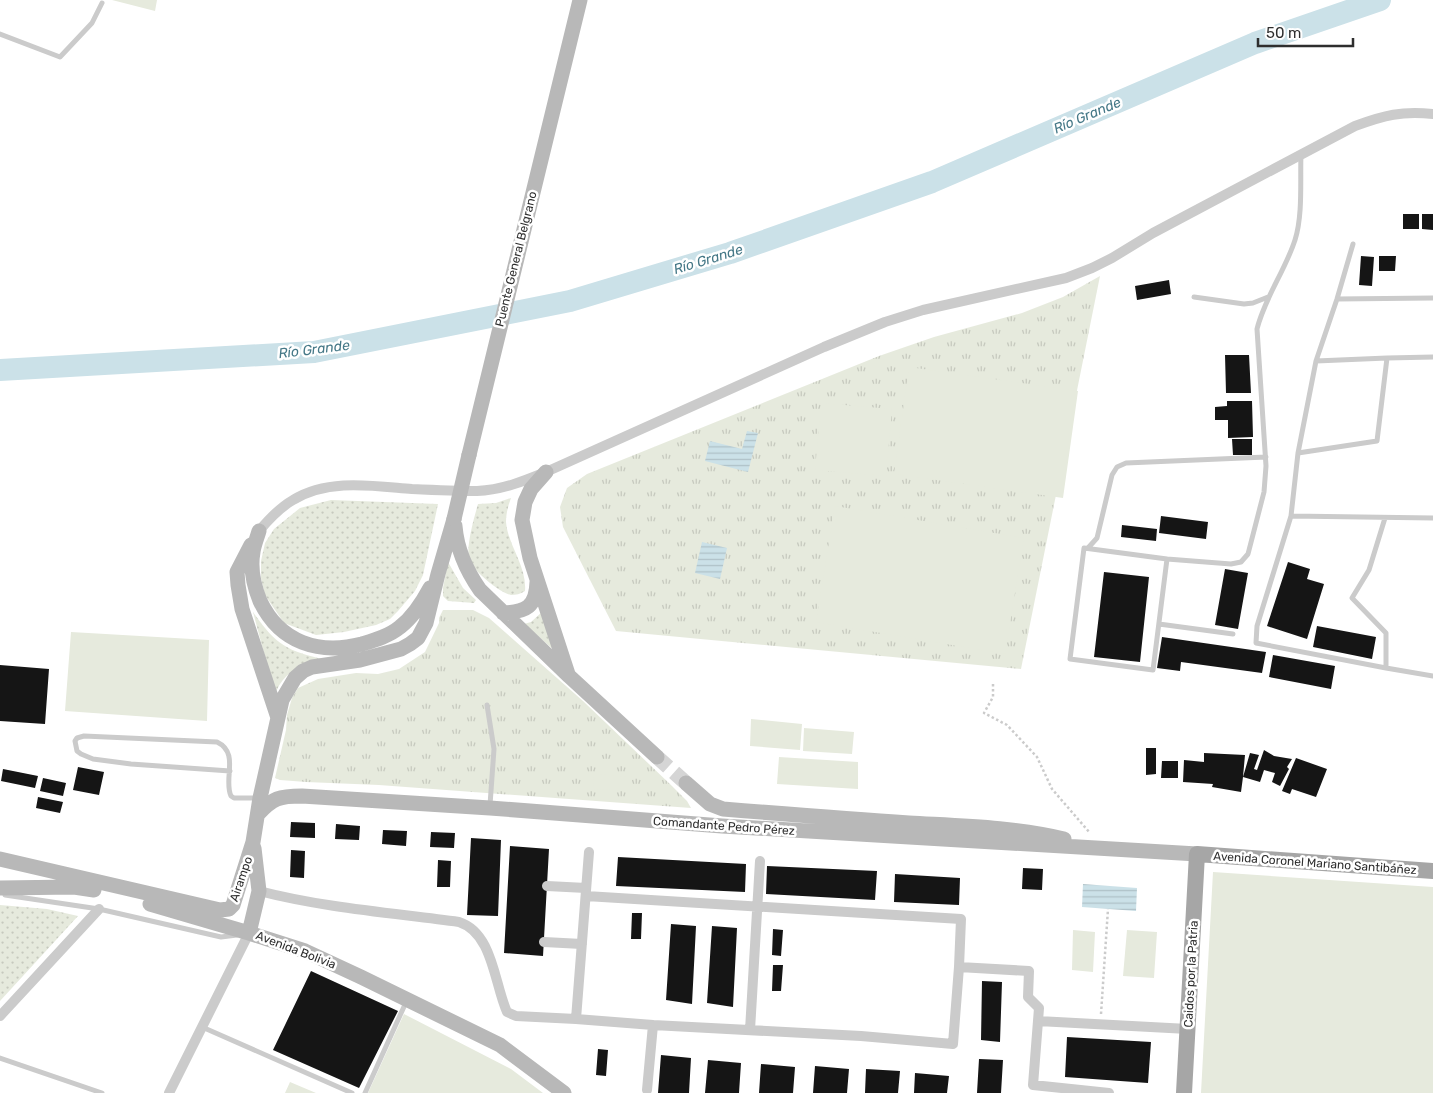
<svg xmlns="http://www.w3.org/2000/svg" width="1433" height="1093" font-family="Rubik,sans-serif">
  <style>
    .grass { fill: url(#grass-dots) }
    .park { fill: url(#park-tufts) }
    .garden { fill: #e6eadd }
    .water { fill: url(#water-rules) }
    .lines { fill: none; stroke-linecap: round; stroke-linejoin: round }
    .river { stroke: #cbe1e8; stroke-width: 22 }
    .building { fill: #151515 }
    .secondary-tunnel { stroke: #d5d5d5; stroke-width: 15; stroke-dasharray: 15 8; stroke-linecap: butt }
    .path { stroke: #cbcbcb; stroke-width: 2.5; stroke-dasharray: 2.5 2.5; stroke-linecap: butt }
    .lane { stroke: #cbcbcb; stroke-width: 5 }
    .street { stroke: #cbcbcb; stroke-width: 10 }
    .secondary { stroke: #b8b8b8; stroke-width: 15 }
    .primary { stroke: #a6a6a6; stroke-width: 16 }
    .secondary-bridge { stroke: #b8b8b8; stroke-width: 15 }
    .labels { text-anchor: middle; stroke-width: 5; stroke-linejoin: round; paint-order: stroke }
    .street-label { font-size: 12px; fill: #2e2e2e; stroke: #fff }
    .water-label { font-size: 14px; font-style: italic; fill: #457887; stroke: #fff }
  </style>
  <defs>
    <pattern id="grass-dots" width="8" height="8" patternUnits="userSpaceOnUse" patternTransform="scale(1.25)"><rect width="8" height="8" fill="#e6eadd"/><path d="M2 2h.1M6 6h.1" fill="none" stroke="#c6c9be" stroke-width="1.8" stroke-linecap="round"/></pattern>
    <pattern id="park-tufts" width="24" height="20" patternUnits="userSpaceOnUse" patternTransform="scale(1.25)"><rect width="24" height="20" fill="#e6eadd"/><path d="M3 7l-1-3M5 7V3M7 7l1-3M15 17l-1-3M17 17v-4M19 17l1-3" fill="none" stroke="#c6c9be"/></pattern>
    <pattern id="water-rules" width="6" height="5" patternUnits="userSpaceOnUse" patternTransform="scale(1.25)"><rect width="6" height="5" fill="#cbe1e8"/><path d="M0 2.5h6" fill="none" stroke="#afc1c7"/></pattern>
  </defs>
  <rect width="100%" height="100%" fill="#fff"/>
  <!-- grass -->
  <path class="grass" d="M511 498C508 506 506 514 506 522 508 546 527 566 525 591 520 594 516 595 511 595 500 593 472 570 469 559 466 546 474 518 478 504L496 503Z
    M331 500 438 504 423 575 415 591 398 611 390 619 376 625 344 632 316 635 284 623 265 595 261 578V561L265 543 274 529 300 508Z
    M448 562 463 588 476 600 474 603 448 601 443 596V588Z
    M253 612C277 646 286 650 326 660 301 667 286 668 275 694Z
    M542 612 555 651 524 624 531 622Z
    M0 905 47 909 78 916 0 1001Z"/>
  <!-- park -->
  <path class="park" d="M1100 276 1021 669 616 631 563 527 560 507 567 488 587 474 879 356 934 337 1022 313 1063 297Z
    M443 610H473L489 618 583 701 672 786 687 801 691 808 379 785 306 782 280 780 275 778 286 730 287 715 292 698 298 688 318 679 356 673 378 674 399 669 425 652 439 623V618Z"/>
  <!-- garden -->
  <path class="garden" d="M112 0H157L155 11Z
    M909 367 1078 391 1063 498 894 474Z
    M821 403 892 409 886 476 815 470Z
    M835 506 1024 538 1005 654 816 622Z
    M71 632 209 640 207 721 65 711Z
    M751 719 802 724 800 750 750 746Z
    M804 728 854 732 852 754 803 751Z
    M779 757 858 762V789L777 784Z
    M594 774 632 777V791L593 789Z
    M1213 872 1433 887V1093H1201Z
    M1073 930 1095 932 1093 972 1072 970Z
    M1127 930 1157 932 1154 978 1123 976Z
    M404 1014 511 1069 543 1093H368Z
    M290 1082 316 1093H285Z"/>
  <!-- water -->
  <path class="water" d="M747 431 758 433 748 472 705 461 710 441 742 449Z
    M702 542 727 548 720 579 695 573Z
    M1083 884 1137 888 1136 911 1082 907Z"/>
  <g class="lines">
    <!-- river -->
    <path class="river" d="M0 370 314 352 570 301 730 253 932 182 1255 43 1380 0"/>
  </g>
  <!-- building -->
  <path class="building" d="M1403 214H1419V229H1403Z
    M1422 214H1433V230L1422 229Z
    M1361 256 1374 257 1372 286 1359 285Z
    M1379 256H1396L1395 271H1379Z
    M1169 280 1171 294 1137 300 1135 286Z
    M1225 355H1249L1251 393H1226Z
    M1227 401H1252L1253 437 1228 438V420H1215V407L1227 406Z
    M1232 439H1252V455H1233Z
    M1161 516 1208 522 1206 539 1159 533Z
    M1122 525 1157 529 1156 541 1121 537Z
    M1288 562 1310 569 1307 579 1324 584 1307 639 1267 626Z
    M1225 569 1248 573 1238 629 1215 625Z
    M1104 572 1149 577 1140 662 1094 657Z
    M1317 626 1376 637 1372 659 1313 647Z
    M1162 637 1266 652 1262 673 1181 662 1180 671 1157 668Z
    M1273 655 1335 666 1331 689 1269 677Z
    M0 665 49 669 45 724 0 721Z
    M1146 748H1156V774L1146 775Z
    M1264 750 1274 756 1292 759 1287 767 1289 769 1280 786 1272 782 1275 773 1264 770 1260 782 1243 777 1241 792 1212 787 1213 784 1183 782 1184 760 1204 762V753L1245 755 1243 777 1250 753 1259 755 1254 769 1257 770Z
    M1296 758 1327 769 1316 797 1292 789 1290 794 1282 791Z
    M1162 761H1178V778H1161Z
    M78 767 104 772 99 795 73 790Z
    M3 769 38 776 35 788 1 781Z
    M43 778 66 783 63 796 40 791Z
    M38 797 63 802 60 813 36 808Z
    M291 822 315 823V838L290 837Z
    M336 824 360 826 359 840 335 839Z
    M383 830 407 831 406 846 382 844Z
    M431 832 455 833 454 848 430 847Z
    M471 838 501 840 498 916 467 915Z
    M510 846 549 849 543 956 504 953Z
    M291 850 305 851 304 878 290 877Z
    M618 857 746 864 745 892 616 886Z
    M438 860 451 861 450 887H437Z
    M767 866 877 871 875 900 766 894Z
    M1023 868 1043 869 1042 890 1022 889Z
    M895 874 960 878 959 905 894 902Z
    M632 913H642L641 939H631Z
    M671 924 696 926 692 1004 666 1000Z
    M712 926 737 928 733 1007 707 1003Z
    M773 929 783 930 781 956 772 955Z
    M773 965H783L781 991H772Z
    M311 971 398 1011 359 1088 273 1050Z
    M982 981 1002 982 1000 1042 981 1040Z
    M1067 1037 1151 1042 1148 1083 1065 1077Z
    M598 1049 608 1050 606 1076 596 1075Z
    M661 1055 691 1058 689 1093H658Z
    M979 1059 1003 1060 1001 1093H977Z
    M708 1060 741 1063 739 1093H705Z
    M761 1064 795 1067 793 1093H759Z
    M815 1066 849 1069 847 1093H813Z
    M866 1069 900 1071 898 1093H865Z
    M915 1073 949 1076 947 1093H914Z"/>
  <g class="lines">
    <!-- secondary-tunnel -->
    <path class="secondary-tunnel" d="M657 757 686 783"/>
    <!-- path -->
    <path class="path" d="M993 684V697L984 713 1007 725 1037 757 1052 789 1090 833
      M1101 1014 1108 909"/>
    <!-- lane -->
    <path class="lane" d="M0 34 60 57 92 23 102 3
      M1353 244 1337 299 1316 361 1298 453 1291 516 1257 626 1256 643 1386 668
      M1194 297 1244 304 1253 303 1268 297
      M1337 299 1433 298
      M1387 358 1433 357
      M1298 453 1377 441 1387 358 1316 361
      M1291 516 1433 518
      M1385 518 1369 570 1352 598 1386 633V668L1433 676
      M1088 548 1097 538 1112 475 1117 467 1126 463 1266 457
      M1167 559 1084 548 1070 659 1153 670 1167 559 1231 564 1241 562 1248 554 1264 492 1266 466 1257 329C1265 297 1285 271 1295 240 1303 215 1300 180 1301 154
      M1159 624 1233 634
      M487 705 494 749 490 805
      M230 771 131 764 93 759 81 754 77 751 75 741 77 738 84 736 217 742C240 753 223 779 231 796L234 798H257
      M5 895 99 909 221 937 237 935
      M202 1027 352 1093
      M0 1058 102 1093
      M365 1093 407 1000"/>
    <!-- street -->
    <path class="street" d="M259 531C269 519 279 508 293 500 328 478 374 486 412 489 433 490 456 491 477 491 502 490 524 481 546 472L824 347 885 322 923 310 1066 278 1092 268 1112 258 1153 233 1355 126C1385 115 1401 111 1433 114
      M547 886 586 888
      M259 891C325 908 393 913 459 922 493 933 494 983 507 1012L516 1016 576 1019 653 1025 647 1090
      M586 896 961 919 959 967 953 1044 861 1036 653 1025
      M544 942 582 944
      M959 967 1029 971 1028 997 1039 1008 1038 1021 1188 1029
      M0 1016 99 909
      M576 1019 589 852
      M1038 1021 1033 1085 1109 1093
      M750 1030 760 861
      M169 1093 249 933"/>
    <!-- secondary -->
    <path class="secondary" d="M469 455 580 0
      M546 472 531 489 525 502 522 520 530 558 568 674
      M455 526C457 550 466 570 480 590L569 676 657 757
      M259 531C257 538 254 545 253 552 250 568 254 586 260 601 280 643 319 655 362 644 375 640 389 636 400 627 413 617 422 603 430 588
      M251 545 237 572 238 585 242 609 278 718
      M503 613C526 612 536 607 537 582
      M686 783 710 804 723 809C785 814 847 819 909 823 960 826 1014 827 1064 839
      M258 814C273 798 279 796 302 796L490 808 722 826 1197 854
      M0 859 220 910 229 909 233 905 253 842 260 798 282 700 295 678 303 671 312 667 360 660 401 649 410 644 418 638 426 623 438 574 454 519
      M0 888 74 887 94 890
      M150 904 249 933 305 951 361 977 500 1045 564 1093
      M249 933 259 891 254 848"/>
    <!-- primary -->
    <path class="primary" d="M1184 1093 1197 854 1433 871"/>
    <!-- secondary-bridge -->
    <path class="secondary-bridge" d="M454 519 469 455"/>
  </g>
  <g class="labels">
    <!-- street labels -->
    <g class="street-label">
      <text transform="translate(516 259) rotate(-76)" y="4">Puente General Belgrano</text>
      <text transform="translate(724 826) rotate(4)" y="4">Comandante Pedro Pérez</text>
      <text transform="translate(1315 863) rotate(4)" y="4">Avenida Coronel Mariano Santibáñez</text>
      <text transform="translate(241 879) rotate(-71)" y="4">Airampo</text>
      <text transform="translate(296 950) rotate(21)" y="4">Avenida Bolivia</text>
      <text transform="translate(1191 974) rotate(-87)" y="4">Caidos por la Patria</text>
    </g>
    <!-- water labels -->
    <g class="water-label">
      <text transform="translate(1087 115) rotate(-23)" y="5">Río Grande</text>
      <text transform="translate(708 259) rotate(-17)" y="5">Río Grande</text>
      <text transform="translate(314 349) rotate(-7)" y="5">Río Grande</text>
    </g>
  </g>
  <!-- scale -->
  <path d="M1258 38v8h95v-8" fill="none" stroke="#2e2e2e" stroke-width="2.5"/>
  <text x="1266" y="38" font-size="15" fill="#2e2e2e" stroke="#ffffff" stroke-width="4" paint-order="stroke">50 m</text>
</svg>
